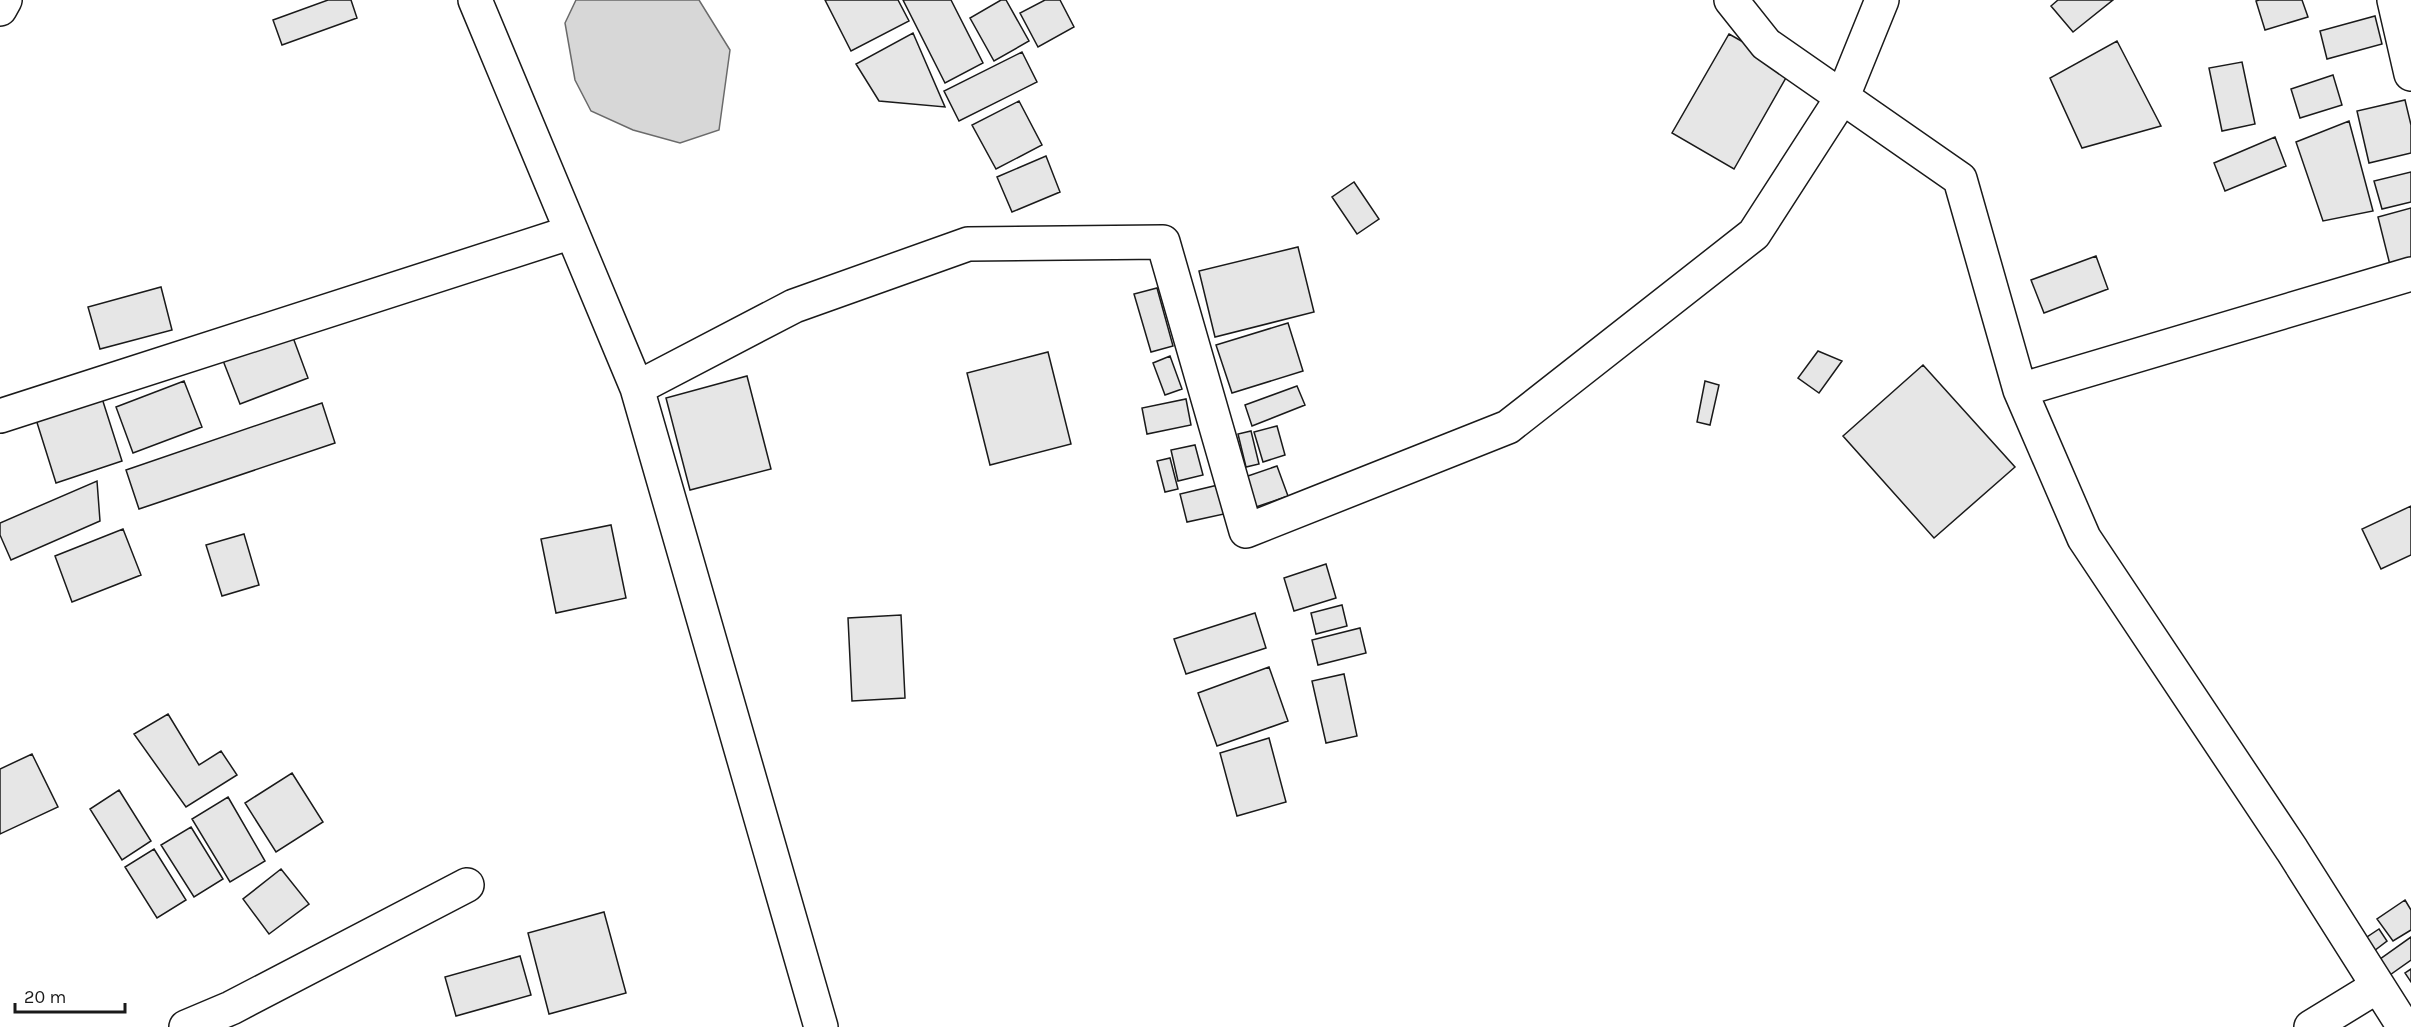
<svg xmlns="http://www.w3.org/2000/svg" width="2411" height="1027" font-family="Karla,sans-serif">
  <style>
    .water { fill: #d7d7d7; stroke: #6a6a6a; stroke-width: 1.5 }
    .building { fill: #e6e6e6; stroke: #1a1a1a; stroke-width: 1.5 }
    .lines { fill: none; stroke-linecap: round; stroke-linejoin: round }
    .minor-casing { stroke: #1a1a1a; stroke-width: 36 }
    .minor { stroke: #fff; stroke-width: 33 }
  </style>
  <rect width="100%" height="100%" fill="#fff"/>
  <!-- water -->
  <path class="water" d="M576 0H699L730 50 719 130 680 143 633 130 591 111 575 80 565 23Z"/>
  <!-- building -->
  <path class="building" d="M328 0H351L357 18 282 45 273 20Z
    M825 0H898L909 21 851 51Z
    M903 0H951L983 63 945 83Z
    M1001 0H1006L1029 41 994 61 970 18Z
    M1045 0H1060L1074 27 1038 47 1020 13Z
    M2058 0H2113L2073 32 2051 6Z
    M2259 0H2302L2308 17 2265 30 2256 1Z
    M2375 16 2382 44 2327 59 2320 31Z
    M913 33 945 107 879 101 856 64Z
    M1729 34 1791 69 1734 169 1672 133Z
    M2117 41 2161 126 2082 148 2050 78Z
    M1022 52 1037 82 959 121 944 91Z
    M2242 62 2255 124 2222 131 2209 68Z
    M2333 75 2342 105 2300 118 2291 89Z
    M2405 100 2411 125V153L2369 163 2357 111Z
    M1019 101 1042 145 996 169 972 125Z
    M2349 121 2373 211 2323 221 2296 142Z
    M2275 137 2286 166 2225 191 2214 163Z
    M1046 156 1060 192 1012 212 997 177Z
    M2411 172V202L2382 209 2374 181Z
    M1354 182 1379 219 1357 234 1332 197Z
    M2411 208V259L2390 265 2378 217Z
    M1298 247 1314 312 1215 337 1199 271Z
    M2096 256 2108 289 2044 313 2031 280Z
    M161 287 172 330 100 349 88 307Z
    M1157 288 1173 346 1151 352 1134 294Z
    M1288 323 1303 371 1232 393 1216 345Z
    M291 332 308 378 240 404 222 358Z
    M1818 351 1842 361 1819 393 1798 378Z
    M1048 352 1071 444 990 465 967 373Z
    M1170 356 1182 389 1165 395 1153 363Z
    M1923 365 2015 467 1934 538 1843 436Z
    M747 376 771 469 690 490 666 398Z
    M184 381 202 427 133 453 116 407Z
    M1705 381 1719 385 1710 425 1697 422Z
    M1297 386 1305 405 1252 426 1245 405Z
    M100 392 122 461 56 483 34 413Z
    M1186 399 1191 425 1147 434 1142 408Z
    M322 403 335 443 139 509 126 470Z
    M1277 426 1285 455 1263 462 1254 432Z
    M1251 431 1259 464 1246 467 1238 434Z
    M1195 445 1203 475 1178 481 1171 450Z
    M1170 458 1178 489 1165 492 1157 461Z
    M1277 466 1288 496 1256 507 1245 477Z
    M97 481 100 521 11 560 0 535V523Z
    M1218 485 1224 514 1187 522 1180 494Z
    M2411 506V555L2381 569 2362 529Z
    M611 525 626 598 556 613 541 539Z
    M123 529 141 575 72 602 55 556Z
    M244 534 259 585 222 596 206 545Z
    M1326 564 1336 598 1294 611 1284 578Z
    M1342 605 1347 626 1316 634 1311 613Z
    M1255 613 1266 648 1186 674 1174 639Z
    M901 615 905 698 852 701 848 618Z
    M1360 628 1366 653 1318 665 1312 640Z
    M1269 667 1288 721 1217 746 1198 693Z
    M1344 674 1357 736 1326 743 1312 681Z
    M168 714 199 765 221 751 237 775 186 807 134 734Z
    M1269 738 1286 802 1237 816 1220 753Z
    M32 754 58 807 0 834V769Z
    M292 773 323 822 276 852 245 803Z
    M119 790 151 841 122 860 90 809Z
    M228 797 265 861 230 882 192 819Z
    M191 827 223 879 194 897 161 845Z
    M154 849 186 900 157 918 125 867Z
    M281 869 309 904 269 934 243 899Z
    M2405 900 2411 910V930L2393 941 2377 919Z
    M604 912 626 993 549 1014 528 933Z
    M2379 929 2387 941 2370 954 2361 941Z
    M2411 937V960L2387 977 2376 962Z
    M520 956 531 995 456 1016 445 977Z
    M2411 969V982L2405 973Z"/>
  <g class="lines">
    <defs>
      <path id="minor" d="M475 0 637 388 821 1027
        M1731 0 1766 44 1960 179 2020 390 2084 538 2292 850 2404 1027
        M2394 0 2411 74
        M0 9 5 0
        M637 388 794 306 968 244 1163 242 1246 531 1508 427 1754 234 1843 96 1882 0
        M2020 390 2411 274
        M0 416 572 232
        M186 1027 231 1008 467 885
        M2311 1027 2378 986"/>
    </defs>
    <!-- minor casing -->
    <use href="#minor" class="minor-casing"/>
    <!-- minor -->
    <use href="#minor" class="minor"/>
  </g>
  <!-- scale -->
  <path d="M15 1003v9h110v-9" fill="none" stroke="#1a1a1a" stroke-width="3"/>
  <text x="24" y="1003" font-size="18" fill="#1a1a1a" stroke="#ffffff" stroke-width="4.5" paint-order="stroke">20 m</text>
</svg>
